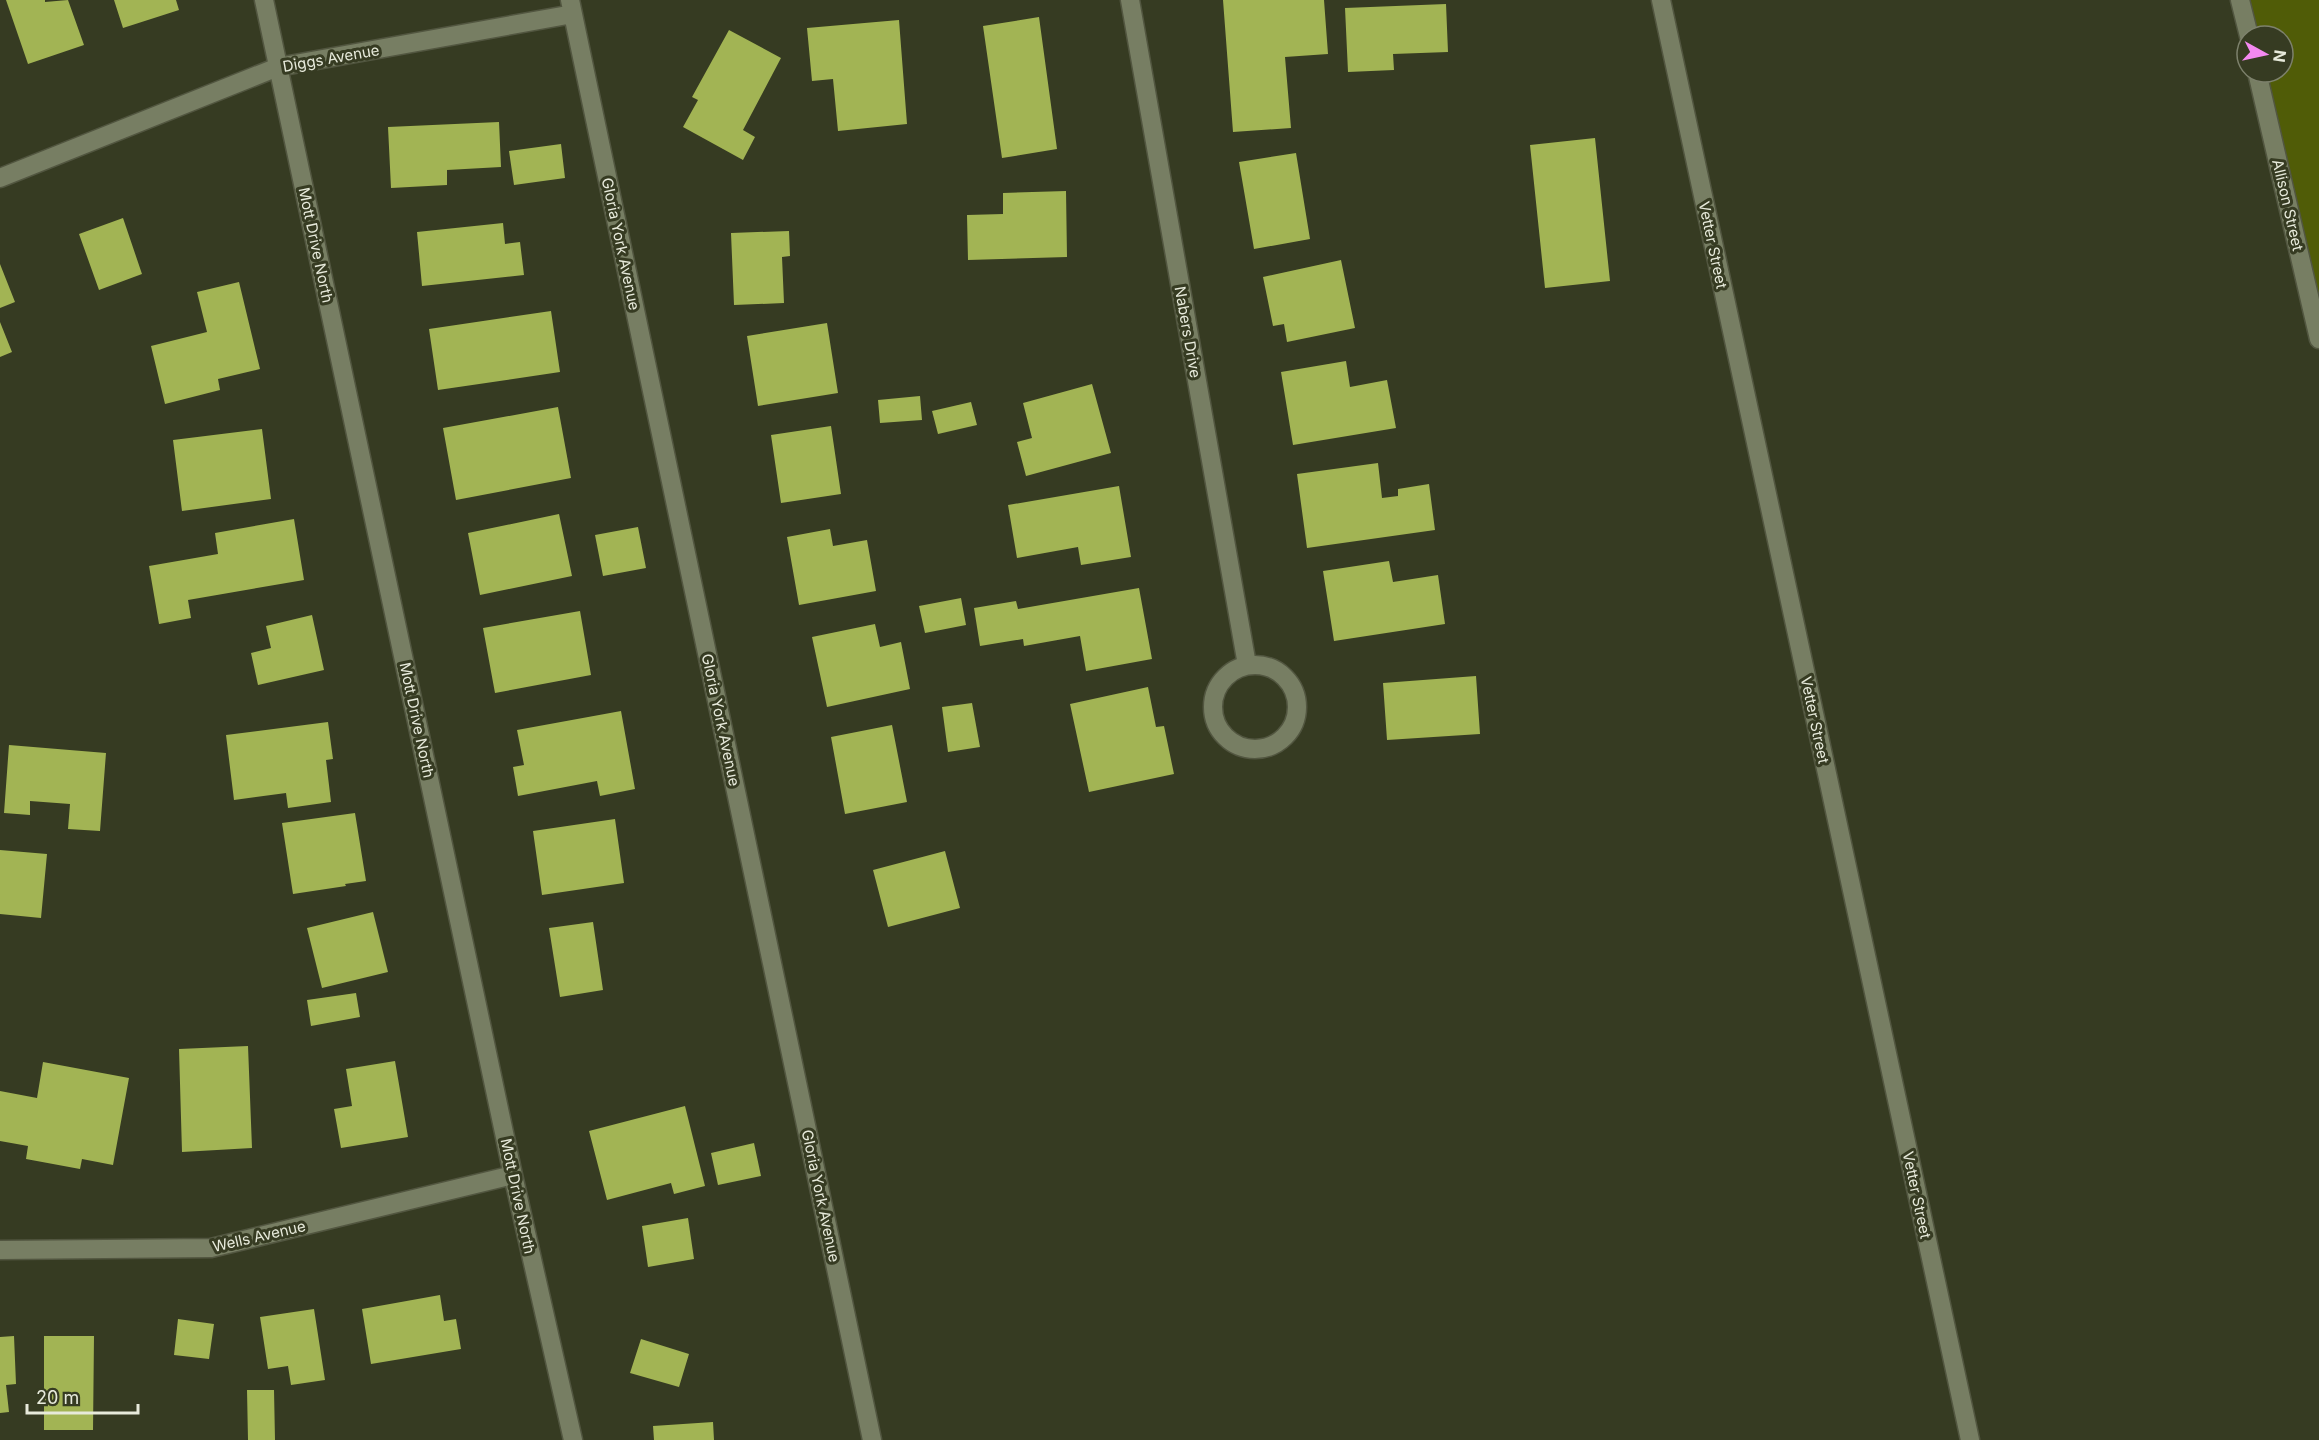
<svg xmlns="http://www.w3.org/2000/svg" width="2319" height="1440" font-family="Inter,sans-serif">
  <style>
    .green { fill: #505c07 }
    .building { fill: #a2b454 }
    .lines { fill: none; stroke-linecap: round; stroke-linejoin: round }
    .street-casing { stroke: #525640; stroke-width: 21 }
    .street { stroke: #777e63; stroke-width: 18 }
    .labels { text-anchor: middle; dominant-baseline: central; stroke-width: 6; stroke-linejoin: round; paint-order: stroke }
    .street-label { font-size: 15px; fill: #e7eadb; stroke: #363b22 }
  </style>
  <rect width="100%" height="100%" fill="#363b22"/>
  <!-- green -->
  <path class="green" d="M2248,0H2319V297L2265,72H2283V36H2257Z"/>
  <!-- building -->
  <path class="building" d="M6,0H45V2L68,0L84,45L28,64Z
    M114,0H176L179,10L123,28Z
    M1223,0H1324L1328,54L1285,57L1291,128L1233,132Z
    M1446,4L1448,52L1393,54L1394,70L1348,72L1345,8Z
    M1039,17L1057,149L1002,158L983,26Z
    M899,20L907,124L838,131L833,79L812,81L807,28Z
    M729,30L781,58L743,130L755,137L743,160L683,127L698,100L692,97Z
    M499,122L501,167L447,170V185L391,188L388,127Z
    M1595,138L1610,281L1545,288L1530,145Z
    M561,144L565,178L514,185L509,151Z
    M1296,153L1310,239L1254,249L1239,162Z
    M1066,191L1067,257L968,260L967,215L1003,214V193Z
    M123,218L142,274L99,290L79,234Z
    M503,223L505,244L520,242L524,275L422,286L417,232Z
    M789,231L790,256L782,257L784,303L734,305L731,233Z
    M1341,260L1355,328L1287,342L1284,324L1273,326L1263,277Z
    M0,264L15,302L0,308Z
    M239,282L260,369L218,379L220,390L165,404L151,346L207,332L197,292Z
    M551,311L560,372L438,390L429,329Z
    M0,322L12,352L0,357Z
    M827,323L838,393L758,406L747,336Z
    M1346,361L1350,387L1387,380L1396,428L1293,445L1281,372Z
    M1092,384L1111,453L1026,476L1017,442L1032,438L1023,403Z
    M920,396L922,420L880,423L878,400Z
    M971,402L977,425L938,434L932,411Z
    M558,407L571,478L456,500L443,428Z
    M831,426L841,494L781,503L771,435Z
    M262,429L271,499L182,511L173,440Z
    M1378,463L1382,498L1398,496V489L1429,484L1435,530L1307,548L1297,474Z
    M1119,486L1131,557L1081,565L1078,547L1017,558L1008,505Z
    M559,514L572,576L480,595L468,533Z
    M294,519L304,580L188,600L191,618L159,624L149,566L218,554L215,533Z
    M638,527L646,568L603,576L595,535Z
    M830,529L833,546L867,540L876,591L799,605L787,537Z
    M1389,561L1393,582L1438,575L1445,624L1334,641L1323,571Z
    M1139,588L1152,659L1086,671L1080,636L1024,646L1023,639L980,646L974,608L1016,601L1018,609Z
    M961,598L966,625L925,633L919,606Z
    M580,611L591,675L495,693L483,628Z
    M312,615L324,670L258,685L251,653L271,648L266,626Z
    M875,624L880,647L901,642L910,689L827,707L812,637Z
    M1476,676L1480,734L1387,740L1383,683Z
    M1148,687L1156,727L1164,726L1174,774L1089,792L1070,704Z
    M972,703L980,747L948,752L942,707Z
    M621,711L635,789L600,796L597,781L518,796L513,767L524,765L517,730Z
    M328,722L333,759L326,760L331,802L288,808L286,793L234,800L226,735Z
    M892,725L907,802L845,814L831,737Z
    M9,745L106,753L100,831L68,829L70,804L30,801V815L4,813Z
    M355,813L366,881L345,884L346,886L293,894L282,823Z
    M615,819L624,883L542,895L533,831Z
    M0,850L47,854L41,918L0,914Z
    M945,851L960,908L888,927L873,870Z
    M373,912L388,972L322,988L307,928Z
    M593,922L603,990L560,997L549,928Z
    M356,993L360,1017L311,1026L307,1000Z
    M248,1046L252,1148L182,1152L179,1049Z
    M395,1061L408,1137L341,1148L334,1109L352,1106L346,1069Z
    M43,1062L129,1078L113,1165L82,1159L80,1169L26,1159L28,1146L0,1141V1091L37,1098Z
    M685,1106L705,1186L674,1194L671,1183L607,1200L589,1131Z
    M754,1143L761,1176L718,1185L711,1153Z
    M688,1218L694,1259L648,1267L642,1226Z
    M440,1295L444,1321L456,1319L461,1349L371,1364L362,1309Z
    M314,1309L325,1380L291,1385L288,1366L268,1369L260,1317Z
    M178,1319L214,1324L209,1359L174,1355Z
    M14,1336L16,1384L6,1385L9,1412L0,1413V1337Z
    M44,1336H94L93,1430H44Z
    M641,1339L689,1354L679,1387L630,1373Z
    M247,1390H274L275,1440H248Z
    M713,1422L714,1440H654L653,1426Z"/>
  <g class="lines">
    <defs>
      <path id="street" d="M264,0L513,1175L573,1440
        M570,0L872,1440
        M1130,0L1247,665
        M1661,0L1970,1440
        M2240,0L2249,36
        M2257,72L2319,339
        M0,178L278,67L573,14
        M1213 707a42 42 0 1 1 84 0a42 42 0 1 1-84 0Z
        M0,1250L211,1248L513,1175"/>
    </defs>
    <!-- street casing -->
    <use href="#street" class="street-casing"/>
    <!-- street -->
    <use href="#street" class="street"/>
  </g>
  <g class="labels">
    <!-- street labels -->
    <g class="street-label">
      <text transform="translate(331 58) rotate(-10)">Diggs Avenue</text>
      <text transform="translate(2288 205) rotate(77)">Allison Street</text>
      <text transform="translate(621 244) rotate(78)">Gloria York Avenue</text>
      <text transform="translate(316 245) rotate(78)">Mott Drive North</text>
      <text transform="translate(1713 245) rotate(78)">Vetter Street</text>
      <text transform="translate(1188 332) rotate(80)">Nabers Drive</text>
      <text transform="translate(417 720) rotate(78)">Mott Drive North</text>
      <text transform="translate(721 720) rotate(78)">Gloria York Avenue</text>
      <text transform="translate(1815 720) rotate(78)">Vetter Street</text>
      <text transform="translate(1917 1195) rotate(78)">Vetter Street</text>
      <text transform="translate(518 1196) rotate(78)">Mott Drive North</text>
      <text transform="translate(821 1196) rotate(78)">Gloria York Avenue</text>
      <text transform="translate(259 1236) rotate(-13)">Wells Avenue</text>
    </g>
  </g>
  <!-- north arrow -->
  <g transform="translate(2265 54) rotate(98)"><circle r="28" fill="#363b22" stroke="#7d816c" stroke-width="1.5"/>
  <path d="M0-4.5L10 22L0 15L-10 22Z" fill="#f489f0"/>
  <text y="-9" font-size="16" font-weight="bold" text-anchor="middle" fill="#e7eadb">N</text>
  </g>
  <!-- scale -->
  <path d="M27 1404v9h111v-9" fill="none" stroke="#e7eadb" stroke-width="3"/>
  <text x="36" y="1404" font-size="18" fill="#e7eadb" stroke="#363b22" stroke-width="4.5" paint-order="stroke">20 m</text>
</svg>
